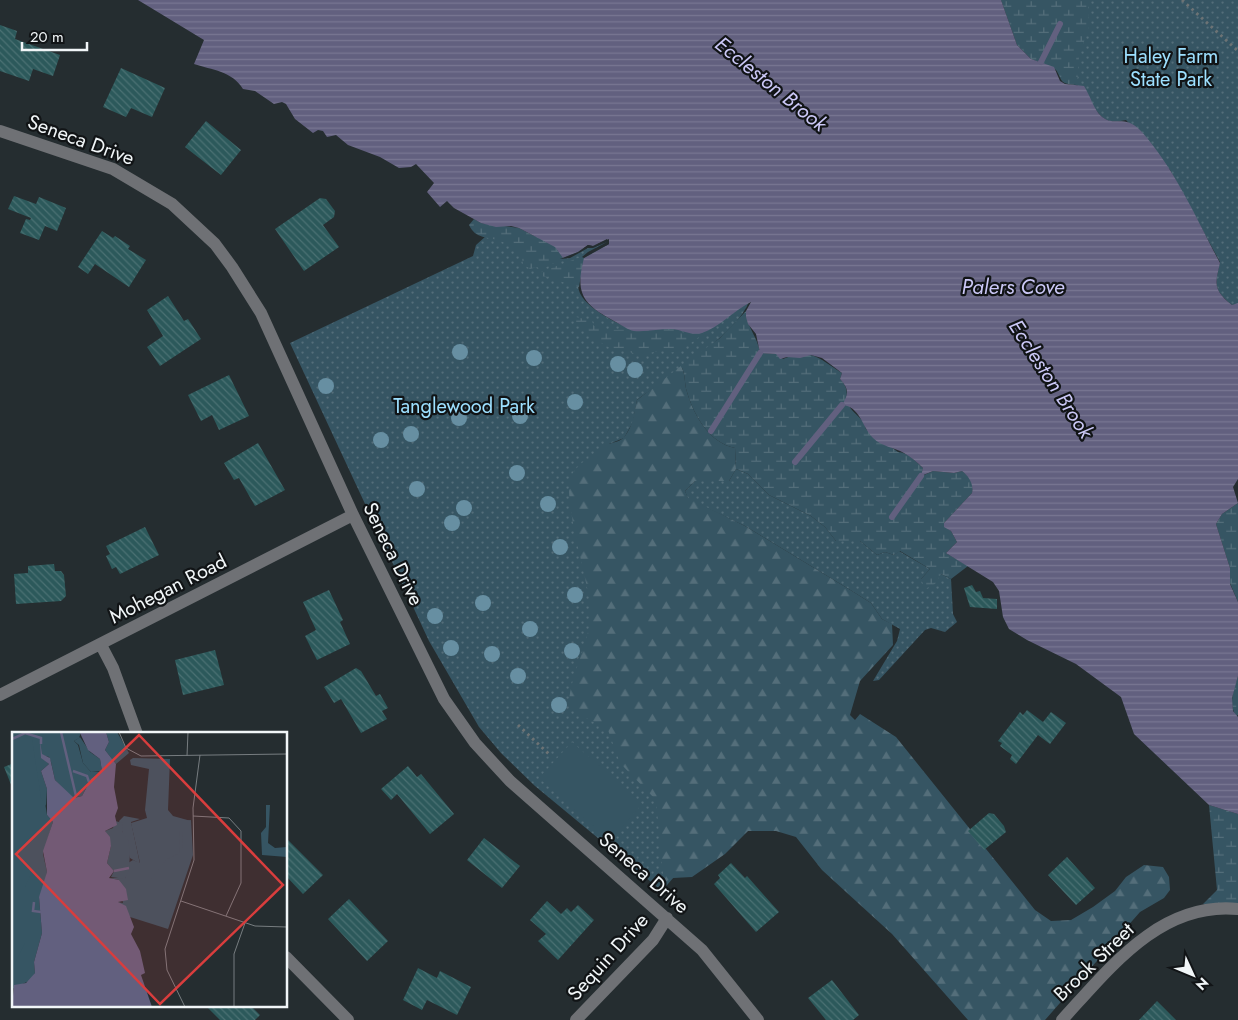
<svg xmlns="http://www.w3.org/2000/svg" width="1238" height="1020" font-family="Jost,sans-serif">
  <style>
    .grass { fill: url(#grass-dots) }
    .forest { fill: url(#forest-firs) }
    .wetland { fill: url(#wetland-marsh) }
    .pitch { fill: #365563 }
    .water { fill: url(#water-rules) }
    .pier { fill: #252d30 }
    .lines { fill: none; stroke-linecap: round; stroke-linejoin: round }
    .stream { stroke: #62607f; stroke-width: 6 }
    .building { fill: url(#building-back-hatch) }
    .path { stroke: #6c7375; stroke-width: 3; stroke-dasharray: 2.5 4; stroke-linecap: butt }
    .street { stroke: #6f7175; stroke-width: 12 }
    .tree { fill: #678fa2 }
    .labels { text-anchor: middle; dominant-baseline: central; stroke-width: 4.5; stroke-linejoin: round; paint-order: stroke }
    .park-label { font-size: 20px; fill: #9de0ff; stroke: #111416 }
    .street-label { font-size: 20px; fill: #f1f6f8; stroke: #111416 }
    .water-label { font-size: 21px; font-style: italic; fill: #cbc8f6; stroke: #111416 }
    .inset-river { fill: none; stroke: #62607f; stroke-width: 2.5 }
    .inset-road { fill: none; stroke: #777d80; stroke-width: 1 }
    .view { fill: #d93d3d; fill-opacity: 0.15; stroke: #d93d3d; stroke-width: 2.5 }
    .inset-edge { fill: none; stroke: #f1f6f8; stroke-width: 2.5 }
  </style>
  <defs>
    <pattern id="grass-dots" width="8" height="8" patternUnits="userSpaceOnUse" patternTransform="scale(1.25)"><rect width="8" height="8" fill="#365563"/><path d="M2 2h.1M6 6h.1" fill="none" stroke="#546e7a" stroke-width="1.8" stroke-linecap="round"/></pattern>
    <pattern id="forest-firs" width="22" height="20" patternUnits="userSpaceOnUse" patternTransform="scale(1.25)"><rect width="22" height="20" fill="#365563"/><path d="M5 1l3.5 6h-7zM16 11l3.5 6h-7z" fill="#546e7a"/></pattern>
    <pattern id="wetland-marsh" width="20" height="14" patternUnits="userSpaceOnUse" patternTransform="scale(1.25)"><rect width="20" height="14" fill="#365563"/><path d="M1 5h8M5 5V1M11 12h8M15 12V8" fill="none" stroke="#546e7a"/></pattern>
    <pattern id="water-rules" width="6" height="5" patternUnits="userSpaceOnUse" patternTransform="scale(1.25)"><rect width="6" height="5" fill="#62607f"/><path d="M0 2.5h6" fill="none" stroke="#797792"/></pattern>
    <pattern id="building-back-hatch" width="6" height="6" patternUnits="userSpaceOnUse" patternTransform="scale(1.25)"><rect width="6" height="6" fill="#2c595b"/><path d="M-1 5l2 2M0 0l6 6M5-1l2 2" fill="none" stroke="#4b7173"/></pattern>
  </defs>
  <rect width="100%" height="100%" fill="#252d30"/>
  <!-- grass -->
  <path class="grass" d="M1001,0H1238V304L1232,305C1213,290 1215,284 1220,262L1170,170L1126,120C1120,121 1113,123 1107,120C1098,117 1086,94 1077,85C1064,72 1048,65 1031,59Z
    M496,227L584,248L609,241C600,253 587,265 580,278C568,302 618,323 634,331L749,301C739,333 665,379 637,400L633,422L624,438L609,444L719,824L662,891L535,786L501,753L479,727L429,641L290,343L473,256L476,245Z
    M736,469L748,474L769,495L811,516L825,527L836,541H860L877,555L885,552L894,555L899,551L930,569L921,579L941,574L951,579L953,614L957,622L945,632L931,628L925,630L879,680L873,681L897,641L900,629L882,619L871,603L852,591L745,526L688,499L685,491L695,481H729Z"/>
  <!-- forest -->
  <path class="forest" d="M681,366C686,375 684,383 687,392C694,416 710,443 735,448L736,469L729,481H695L685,491L688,498L745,526L852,591L871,603L882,619L892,624L893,645L860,681L850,715L855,720L860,714L896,737L1035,910L1051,921L1071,920L1093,907L1115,891L1126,877L1144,865L1163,867L1169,877L1170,890L1164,898L1140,912L1045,1020H968L892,934L822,870L796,837L776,831H748L725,854L692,877L673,878L655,886L663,874L656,800L620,763L608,730L579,714L569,703C571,669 594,638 590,604C587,577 562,497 571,476C577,464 597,451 609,444C614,442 622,441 625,436C633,426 634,413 637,400Z"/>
  <!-- wetland -->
  <path class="wetland" d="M1001,0H1088L1089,27L1079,56L1077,85C1057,84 1064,80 1054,67L1031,59L1017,45Z
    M474,219L481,223L519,228L555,247L563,258L541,270L537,267L530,269L523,264L521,254C515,250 508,244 500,241C488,236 476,240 469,225Z
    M578,258H584L579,287L542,276L541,272Z
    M746,311C746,326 758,337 760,353L777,354L783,359C813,347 820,360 842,373L840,379C851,390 844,396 849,406C854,415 864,418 866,429L898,452C908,452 916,462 923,468L922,476L933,471L954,473L962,471C969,476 975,483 972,493L944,523V526L951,531L957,542L946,553L968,566L951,579L941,574L935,584L925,589L921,579L930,569L900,551L894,555L885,552L877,555L860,541H836L825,527L811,516L769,495L748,474L736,469L735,448C710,443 694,416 687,392C684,383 686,375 681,366L720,338Z
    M568,315L592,321L594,326H600L607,330L673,329L688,334L701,333L710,329L680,351L668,353L661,350L643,355L610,348L598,341L590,337Z
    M1238,503V602L1230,583V568L1216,524L1222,514Z
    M1238,676V715L1236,716C1228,704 1234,689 1238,676Z
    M1209,805L1238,814V907L1203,904L1217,890Z"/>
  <!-- pitch -->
  <path class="pitch" d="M572,742L642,804L610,841L539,778Z"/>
  <!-- water -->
  <path class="water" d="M138,0H1001L1017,45L1031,59L1054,67L1060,81L1065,84L1084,86C1090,95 1094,110 1101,116C1114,128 1124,113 1141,131C1175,169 1196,218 1220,263C1215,284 1213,290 1232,305L1238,303V479L1233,487L1238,503L1222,514L1216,524L1230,568V584L1238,602V676L1232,698L1233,711L1238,717V814L1209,805L1134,734L1121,697L1076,664L1027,640L1009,629L1003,617L999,591L993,582L946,553L957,542L951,531L944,527V523L972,493C974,485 969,476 962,471L954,473L933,471L921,476L923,468C917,462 911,457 904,453C894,447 882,447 873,438C862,427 860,406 842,405C849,394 849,389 840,379L842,373L822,358L811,355L800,358L787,357L780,359L776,354L760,353L756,334L748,324L746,317V311L751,302C734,310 720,327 702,333C692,336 683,330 672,329C660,329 646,332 634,331C628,330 620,324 614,321C582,304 575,293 584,258L609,244L607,239L593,246L588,245L578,252L563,258L555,247L519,228L511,226L496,227L481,223L454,208L447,201L440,207L427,192L434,183L416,164L411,167L399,168L380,157L348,145L336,135L327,137L323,131L318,130L313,133L295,119L286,104L282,102L274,104L255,91L243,89C232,71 212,70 194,64L204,40Z"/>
  <!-- pier -->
  <path class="pier" d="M609,239V244L584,258L582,257L588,252L607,242L593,248H588L570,258L560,259L578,252L588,245L593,246Z"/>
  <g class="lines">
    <!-- stream -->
    <path class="stream" d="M1041,62L1060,24
      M711,431L760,353
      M795,462L842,405
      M892,517L921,476"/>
  </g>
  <!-- building -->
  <path class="building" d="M0,25L17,31L15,39L60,55L53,76L33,69L29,81L0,71Z
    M121,68L165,88L152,117L131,108L126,117L103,107Z
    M206,121L241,150L221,175L185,147Z
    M14,196L36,204L39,197L66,208L57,231L45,226L39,240L20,233L26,219L30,220L31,218L8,209Z
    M320,198L326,199L335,211L334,217L323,225L339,247L304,271L275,229Z
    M102,231L113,238L115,236L130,246L128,249L146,260L129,287L95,264L88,274L78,267Z
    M168,296L184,321L188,319L201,339L160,366L147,347L163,336L147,310Z
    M229,375L249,416L219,430L212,415L201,421L188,395Z
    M258,443L285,490L255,506L239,478L234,480L224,463Z
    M145,527L159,555L120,574L116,567L112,569L106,556L110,554L106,546Z
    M54,564L55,571H61L64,575L66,596L61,601L16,604L14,574L28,573V566Z
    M972,585L976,592L980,591L983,598L997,599V609L970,607L964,588Z
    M329,590L343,620L340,622L350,644L317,660L305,636L316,630L303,602Z
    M215,650L224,685L183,695L175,660Z
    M356,668L361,671L376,696L380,694L388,708L382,711L387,719L361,733L341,699L334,703L324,687Z
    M1027,710L1043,722L1051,712L1066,723L1050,744L1038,735L1016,764L1010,759L1012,755L1000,746L1002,743L998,741L1020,712L1023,715Z
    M14,763V792L4,767Z
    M408,766L417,777L421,774L454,814L430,834L397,794L391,800L381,789Z
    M989,813L994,814L1004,826L1006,832L984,850L968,831Z
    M286,838L323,875L303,894L286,876Z
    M484,838L520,866L502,888L467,860Z
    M1067,857L1095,888L1076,905L1048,875Z
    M731,863L745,878L747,876L779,912L756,932L714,884L720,878L718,875Z
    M349,899L388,941L367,961L328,919Z
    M547,901L561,914L567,908L571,912L578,905L594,920L558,960L538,941L546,934L530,920Z
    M418,968L437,978L440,971L471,987L457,1015L427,1000L422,1010L403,1000Z
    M832,980L859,1015L853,1020H826L808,998Z
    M1157,1001L1176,1020H1139Z
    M206,1006H251L260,1015L255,1020H220Z"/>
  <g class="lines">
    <!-- path -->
    <path class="path" d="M1182,0L1238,51
      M518,725L551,756"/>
    <!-- street -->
    <path class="street" d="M0,131L113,169L172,204L215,244L232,267L261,313L353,515L444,699L475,743L510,781L702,950L758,1020
      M101,645L113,668L137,734
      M0,695L353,515
      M286,957L348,1020
      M576,1020L653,940L667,918
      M1062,1020C1109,969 1160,901 1238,909"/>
  </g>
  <!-- trees -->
  <g class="tree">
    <circle cx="460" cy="352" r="8"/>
    <circle cx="534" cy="358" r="8"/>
    <circle cx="618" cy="364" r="8"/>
    <circle cx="635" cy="370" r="8"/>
    <circle cx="326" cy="386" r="8"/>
    <circle cx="575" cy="402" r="8"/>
    <circle cx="520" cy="416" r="8"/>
    <circle cx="459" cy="418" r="8"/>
    <circle cx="411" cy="434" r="8"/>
    <circle cx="381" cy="440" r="8"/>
    <circle cx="517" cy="473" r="8"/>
    <circle cx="417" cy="489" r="8"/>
    <circle cx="548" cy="504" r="8"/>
    <circle cx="464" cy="508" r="8"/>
    <circle cx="452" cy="523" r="8"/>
    <circle cx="560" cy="547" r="8"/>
    <circle cx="575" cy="595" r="8"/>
    <circle cx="483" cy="603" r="8"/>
    <circle cx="435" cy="616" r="8"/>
    <circle cx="530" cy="629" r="8"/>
    <circle cx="451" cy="648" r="8"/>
    <circle cx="572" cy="651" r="8"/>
    <circle cx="492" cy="654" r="8"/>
    <circle cx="518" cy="676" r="8"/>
    <circle cx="559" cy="705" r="8"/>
  </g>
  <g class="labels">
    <!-- park labels -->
    <g class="park-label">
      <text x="1171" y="56">Haley Farm<tspan x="1171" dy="23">State Park</tspan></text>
      <text x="464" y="406">Tanglewood Park</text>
    </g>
    <!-- street labels -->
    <g class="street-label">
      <text transform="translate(81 140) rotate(20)">Seneca Drive</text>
      <text transform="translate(393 554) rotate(64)">Seneca Drive</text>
      <text transform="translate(168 589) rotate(-27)">Mohegan Road</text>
      <text transform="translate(644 873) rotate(41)">Seneca Drive</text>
      <text transform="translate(608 957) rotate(-48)">Sequin Drive</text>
      <text transform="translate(1094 962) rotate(-44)">Brook Street</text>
    </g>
    <!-- water labels -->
    <g class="water-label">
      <text transform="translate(771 84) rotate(39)">Eccleston Brook</text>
      <text x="1013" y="287">Palers Cove</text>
      <text transform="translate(1051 379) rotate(57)">Eccleston Brook</text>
    </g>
  </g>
  <!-- overview -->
  <g transform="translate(12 732)">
    <rect width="275" height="275" fill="#252d30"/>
    <path d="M0,0H22L35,83L41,90L31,122L35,140L0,257ZM254,73H258L256,111L263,116L275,115V125L250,123L249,101L254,95ZM112,84L128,87L119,90L128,132L118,126L107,89ZM179,88L181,123L156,197L118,185L106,170L111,171L107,148L97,146H131L164,89Z" fill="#365563"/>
    <path d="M68,5L78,20L88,27L90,39L79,40L71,31L67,13L62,9ZM121,26L158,27L156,78L161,84L179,89L168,99L167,121L154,128L139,147H113L116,131L121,128L128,131L119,91L135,86L133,78L137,37L119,33L118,28Z" fill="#365563"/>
    <path d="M19,0H69L67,6L62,9L66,13L71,31L79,40H90L77,50L70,64L60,66L43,48L39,30L37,25L30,23L29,15L30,26L37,32L29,39L35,57L34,74L29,66ZM94,0H105L117,21L104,32L93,18L97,10ZM103,89L111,91L110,99L116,108L118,121L117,138L113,147L99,145L102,139L95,131L99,114L93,99L101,96ZM33,132L35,144L27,165L30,201L22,230L23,241L19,248L0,257V237L13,211V155L18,144Z" fill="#365563"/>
    <path d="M170,100H179V116H171Z" fill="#365563"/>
    <path d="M94,0L97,10L93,18L104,32L102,55L106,76L103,84L105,93L93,99L98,105L99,114L95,131L102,139L97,146L107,148L114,157L116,168L106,170L114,174L122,195L119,202L128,219L133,241L129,243L140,275H0L2,253L14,251L23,241L22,230L30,201L27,165L35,140L31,119L41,90L35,83V57L29,39L37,32L29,26L28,8L30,22L38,26L43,48L62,66L70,64L79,47L90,39L88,27L76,18L68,1Z" fill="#62607f"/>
    <path class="inset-river" d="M49,0L64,64M0,7L13,1L29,6V12M61,39L75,44L77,50M102,139L117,136M22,170L21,179L29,180"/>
    <path class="inset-road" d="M107,0L114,16L129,24L275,22M175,24L176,0M181,84L217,86L229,99V151L214,184M169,169L243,194L275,195M173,275L155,238L153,217L182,128L181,76L188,23M222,275V222L233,191"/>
    <path class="view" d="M127,3L271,153L148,272L4,122Z"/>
    <rect width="275" height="275" class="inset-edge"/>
  </g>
  <!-- north arrow -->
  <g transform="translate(1193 975) rotate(134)" stroke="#111416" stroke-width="4" paint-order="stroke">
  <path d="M0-4L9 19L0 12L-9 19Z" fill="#f1f6f8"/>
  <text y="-8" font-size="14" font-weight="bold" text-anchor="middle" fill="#f1f6f8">N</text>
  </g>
  <!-- scale -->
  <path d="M22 42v8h65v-8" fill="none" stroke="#f1f6f8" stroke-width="2.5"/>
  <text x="30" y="42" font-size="15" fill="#f1f6f8" stroke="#111416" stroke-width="4" paint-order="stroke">20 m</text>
</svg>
